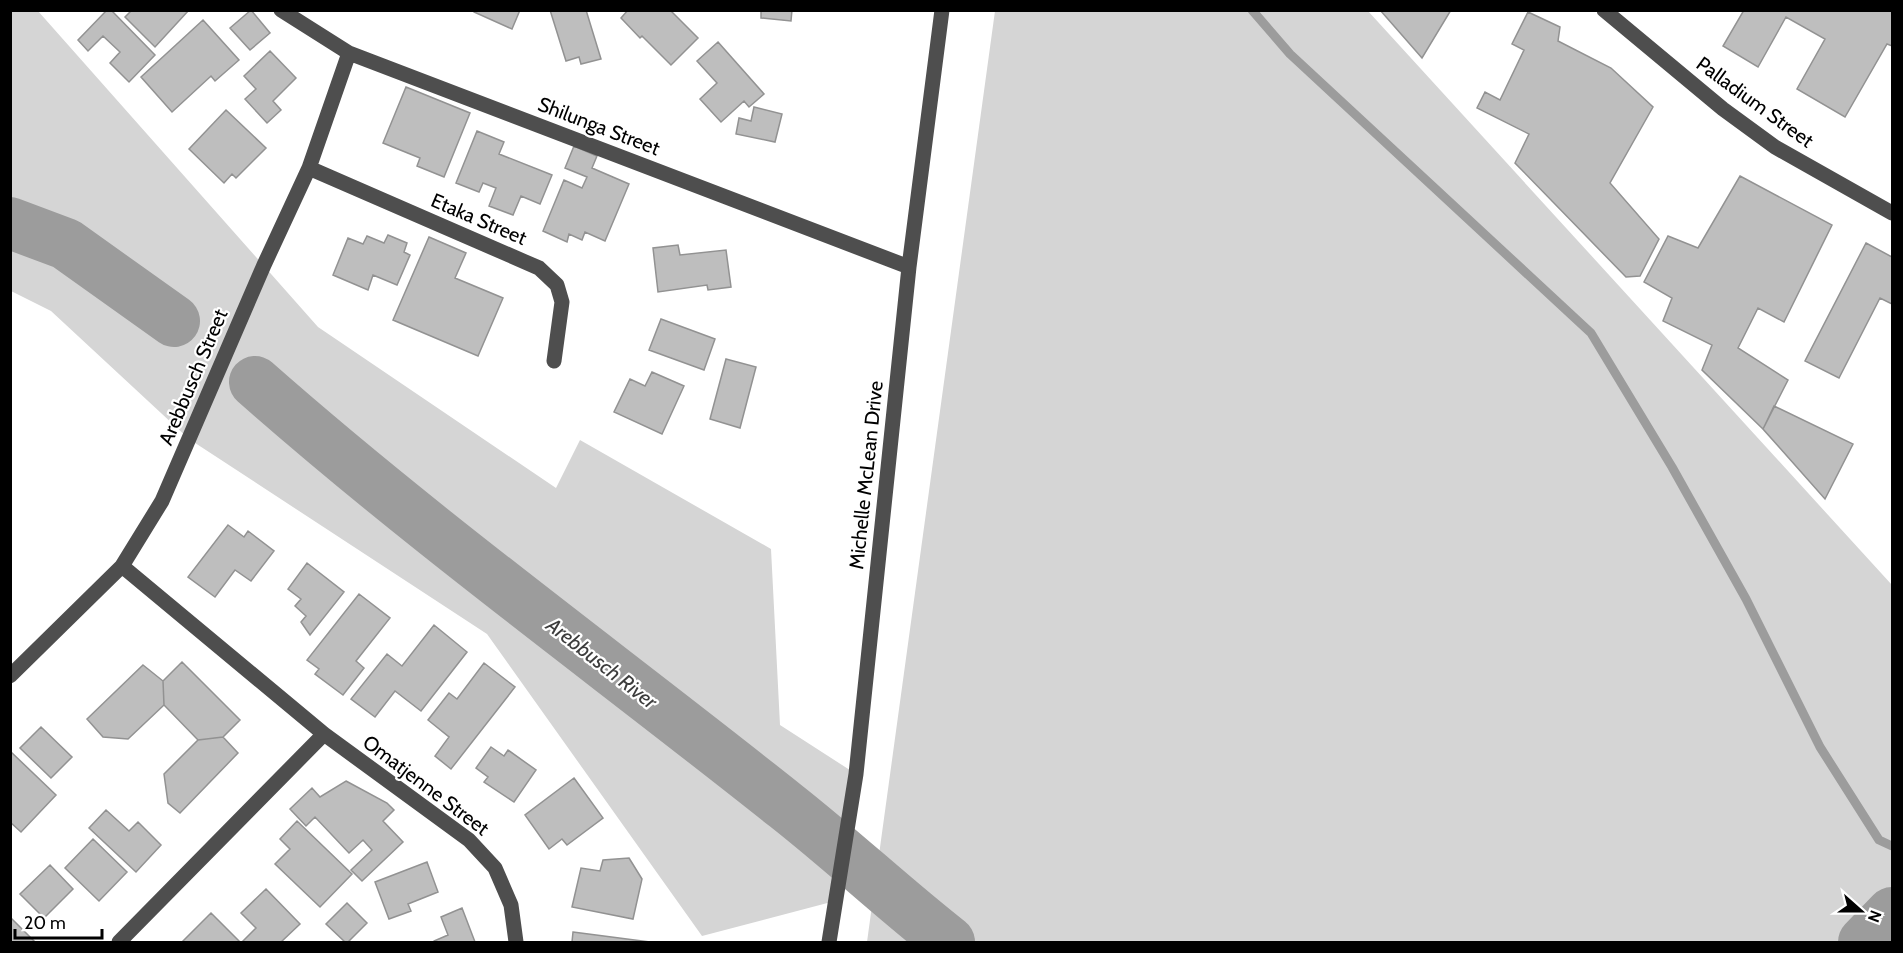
<svg xmlns="http://www.w3.org/2000/svg" width="1903" height="953" font-family="Cabin,sans-serif">
  <style>
    .green { fill: #d5d5d5 }
    .lines { fill: none; stroke-linecap: round; stroke-linejoin: round }
    .stream { stroke: #9c9c9c; stroke-width: 9 }
    .river { stroke: #9c9c9c; stroke-width: 52 }
    .building { fill: #bebebe; stroke: #929292; stroke-width: 1.5 }
    .minor { stroke: #4e4e4e; stroke-width: 15 }
    .labels { text-anchor: middle; dominant-baseline: central; stroke-width: 4.5; stroke-linejoin: round; paint-order: stroke }
    .street-label { font-size: 20px; fill: #000; stroke: #fff }
    .water-label { font-size: 21px; font-style: italic; fill: #3d3d3d; stroke: #fff }
  </style>
  <rect width="100%" height="100%" fill="#fff"/>
  <!-- green -->
  <path class="green" d="M10,11H38L318,327L556,488L580,440L771,549L780,725L856,774L835,901L702,936L487,634L189,439L51,311L11,291Z
    M995,11H1368L1892,585V942H867Z"/>
  <g class="lines">
    <!-- stream -->
    <path class="stream" d="M1252,10L1290,54L1591,333L1672,467L1746,599L1820,747L1879,840L1892,846"/>
    <!-- river -->
    <path class="river" d="M10,223L66,244L174,321
      M255,382C425,532 609,665 786,806C842,850 894,899 949,942
      M1864,942L1892,913"/>
  </g>
  <!-- building -->
  <path class="building" d="M107,10H111L155,55L129,82L110,63L120,52L103,36L88,51L78,40Z
    M132,10H189L155,47L125,17Z
    M251,10L270,33L250,50L230,28Z
    M474,10H520L512,29L474,12Z
    M550,10H586L601,59L581,64L579,57L566,61Z
    M628,10H670L698,38L671,65L642,36L640,38L621,18Z
    M761,10H792L791,21L761,18Z
    M1380,10H1451L1422,58Z
    M1744,10H1892V46L1887,44L1845,117L1797,89L1825,39L1786,17L1758,67L1723,46Z
    M1528,12L1560,27L1558,41L1611,68L1653,107L1610,183L1659,239L1640,276L1626,277L1515,163L1529,134L1477,108L1485,92L1500,100L1524,50L1512,44Z
    M203,20L239,60L215,81L211,76L172,112L141,77Z
    M718,42L764,94L749,107L744,101L721,122L700,99L717,83L697,61Z
    M270,51L296,78L273,101L281,110L267,123L245,99L256,89L244,76Z
    M406,87L470,113L444,177L417,166L420,158L383,143Z
    M754,107L782,114L775,142L736,134L739,118L751,121Z
    M226,110L266,148L236,178L232,174L224,183L189,149Z
    M477,131L504,142L499,154L552,175L540,204L521,196L513,215L489,206L496,188L483,183L479,192L456,183Z
    M574,146L597,156L592,168L629,184L605,241L585,232L582,240L569,234L567,242L543,231L564,180L582,188L587,177L565,168Z
    M1740,176L1832,225L1784,322L1758,308L1738,348L1788,380L1763,429L1702,370L1712,345L1663,321L1672,298L1644,282L1668,236L1698,248Z
    M388,235L407,243L404,252L410,255L397,285L373,275L368,290L333,275L348,238L363,244L367,236L384,243Z
    M429,237L466,253L455,278L503,298L478,356L393,320Z
    M1866,243L1892,257V304L1880,298L1839,378L1805,361Z
    M678,245L680,255L726,250L731,287L708,290L707,285L658,292L653,248Z
    M661,319L715,339L704,370L649,350Z
    M726,359L756,367L740,428L710,419Z
    M652,372L684,386L662,434L614,412L630,379L645,386Z
    M1774,406L1853,444L1825,499L1763,429Z
    M228,525L244,537L248,531L274,551L251,581L235,570L215,597L188,577Z
    M307,563L344,592L310,635L301,622L306,616L295,606L301,599L288,589Z
    M359,594L390,618L356,661L364,668L343,695L315,674L319,669L307,660Z
    M434,625L467,652L421,711L395,691L375,717L351,699L387,654L402,666Z
    M182,662L240,720L223,737L198,740L164,705L163,681Z
    M484,663L515,687L451,769L435,756L449,737L428,720L449,693L457,699Z
    M143,665L163,681L164,705L128,739L103,737L87,719Z
    M41,727L72,757L51,778L20,748Z
    M223,737L238,753L180,813L168,803L164,774L198,740Z
    M491,747L504,756L508,750L536,770L514,802L484,782L488,777L476,768Z
    M10,751L56,795L21,832L10,822Z
    M574,778L603,818L567,845L562,839L549,849L525,815Z
    M346,781L387,803L394,810L383,821L403,842L362,881L351,870L372,850L363,840L349,853L315,817L306,826L290,809L312,788L320,797Z
    M106,810L129,831L138,822L161,845L136,872L89,828Z
    M297,821L352,874L320,907L275,864L290,849L280,839Z
    M93,839L127,872L99,901L65,868Z
    M629,858L642,879L633,919L572,907L581,868L600,871L603,860Z
    M427,862L438,892L408,904L411,911L389,919L375,882Z
    M50,865L73,889L44,918L20,894Z
    M266,889L300,924L281,942H242L256,928L241,913Z
    M347,903L367,923L348,942H345L326,924Z
    M462,908L475,942H434V941L448,935L441,917Z
    M211,913L240,942H182Z
    M11,918L35,942H10Z
    M573,932L650,942H572Z"/>
  <g class="lines">
    <!-- minor -->
    <path class="minor" d="M281,10L349,53L909,267
      M1604,10L1723,109L1775,147L1892,213
      M309,168L539,268L557,285L562,302L554,361
      M122,566L324,734
      M10,676L122,566L162,501L264,265L309,168L349,53
      M119,942L324,734L469,840L495,868L511,905L516,942
      M829,942L856,774L909,267L942,10"/>
  </g>
  <g class="labels">
    <!-- street labels -->
    <g class="street-label">
      <text transform="translate(1755 102) rotate(36)">Palladium Street</text>
      <text transform="translate(599 126) rotate(21)">Shilunga Street</text>
      <text transform="translate(479 219) rotate(23)">Etaka Street</text>
      <text transform="translate(193 377) rotate(-67)">Arebbusch Street</text>
      <text transform="translate(866 475) rotate(-84)">Michelle McLean Drive</text>
      <text transform="translate(426 785) rotate(37)">Omatjenne Street</text>
    </g>
    <!-- water labels -->
    <g class="water-label">
      <text transform="translate(602 663) rotate(38)">Arebbusch River</text>
    </g>
  </g>
  <!-- border -->
  <rect width="1903" height="953" fill="none" stroke="#000000" stroke-width="24"/>
  <!-- north arrow -->
  <g transform="translate(1861 911) rotate(111)" stroke="#ffffff" stroke-width="4.5" paint-order="stroke">
  <path d="M0-4.5L10 22L0 15L-10 22Z" fill="#000000"/>
  <text y="-9" font-size="16" font-weight="bold" text-anchor="middle" fill="#000000">N</text>
  </g>
  <!-- scale -->
  <path d="M15 929v9h87v-9" fill="none" stroke="#000000" stroke-width="3"/>
  <text x="24" y="929" font-size="18" fill="#000000" stroke="#ffffff" stroke-width="4.5" paint-order="stroke">20 m</text>
</svg>
